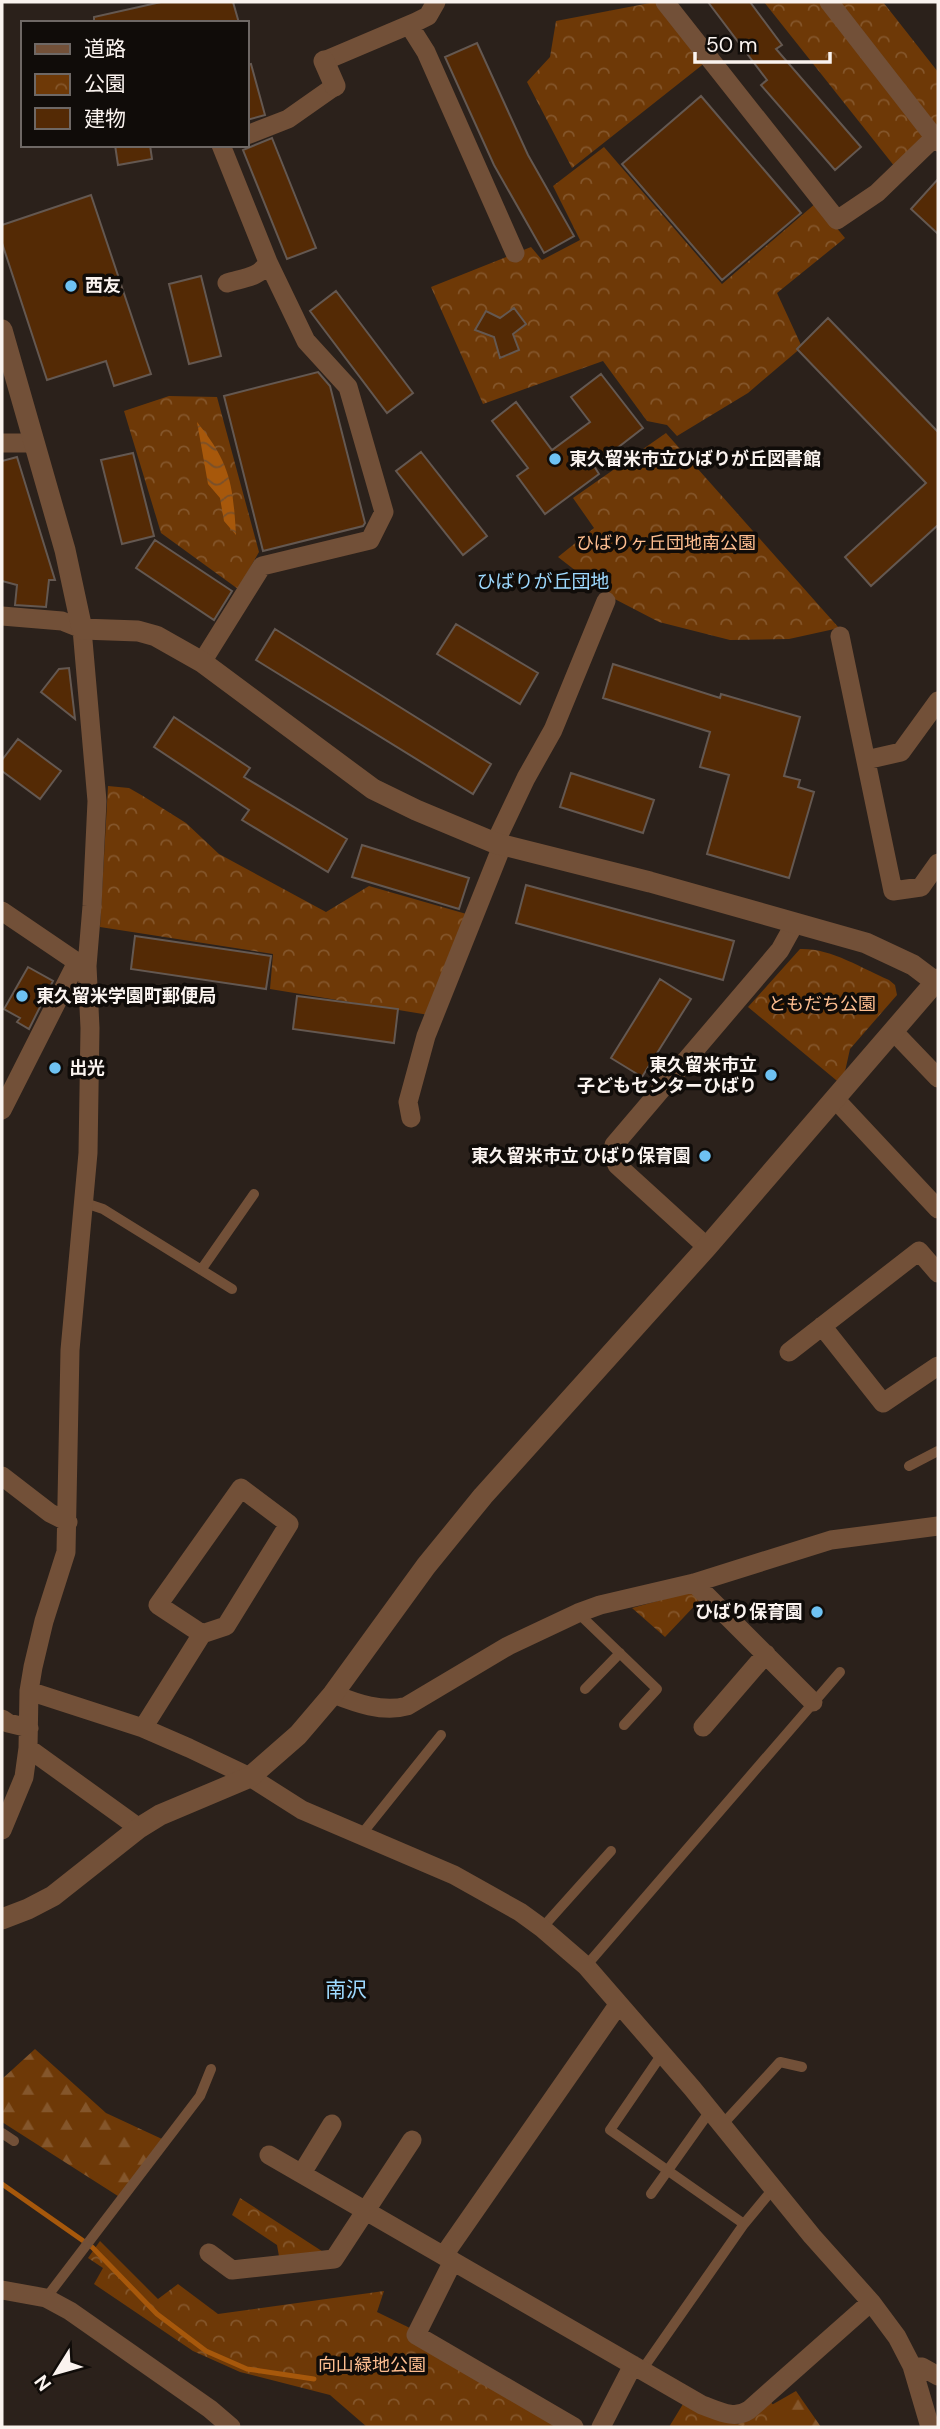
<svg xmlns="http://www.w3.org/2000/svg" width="940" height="2429" font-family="'DM Sans','Noto Sans JP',sans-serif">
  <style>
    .forest { fill: url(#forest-firs) }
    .park { fill: url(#park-crowns) }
    .water { fill: url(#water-waves) }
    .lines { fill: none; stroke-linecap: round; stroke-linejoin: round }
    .stream { stroke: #a7580b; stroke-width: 5 }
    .building { fill: #542a05; stroke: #645851; stroke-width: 2 }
    .service { stroke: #725038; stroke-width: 10 }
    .minor { stroke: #725038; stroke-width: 19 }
    .tertiary { stroke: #725038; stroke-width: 21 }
    .poi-dot { fill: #6ec2f3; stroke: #100c09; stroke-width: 2.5 }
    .labels { text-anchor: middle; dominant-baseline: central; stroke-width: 7; stroke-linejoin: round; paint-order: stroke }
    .poi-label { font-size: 18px; font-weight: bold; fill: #faf3ef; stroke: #100c09; text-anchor: start }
    .park-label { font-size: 18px; fill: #febe90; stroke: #100c09 }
    .neighbourhood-label { font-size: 19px; fill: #9dd9fe; stroke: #100c09 }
    .quarter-label { font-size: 21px; fill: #9dd9fe; stroke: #100c09 }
  </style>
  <defs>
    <pattern id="forest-firs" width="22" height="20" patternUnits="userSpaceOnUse" patternTransform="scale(1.75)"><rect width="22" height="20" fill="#6e3907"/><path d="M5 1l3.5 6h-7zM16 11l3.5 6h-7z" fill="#84562b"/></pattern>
    <pattern id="park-crowns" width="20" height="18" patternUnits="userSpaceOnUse" patternTransform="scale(1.75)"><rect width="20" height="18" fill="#6e3907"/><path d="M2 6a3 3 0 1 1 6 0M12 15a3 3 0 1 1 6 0" fill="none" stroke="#84562b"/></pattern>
    <pattern id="water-waves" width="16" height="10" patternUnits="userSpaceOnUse" patternTransform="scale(1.75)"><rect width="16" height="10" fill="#a7580b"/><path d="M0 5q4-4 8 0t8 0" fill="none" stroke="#79502a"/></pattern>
  </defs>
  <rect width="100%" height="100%" fill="#2b211b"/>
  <!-- forest -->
  <path class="forest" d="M35,2049L106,2113L162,2139L121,2198L2,2122V2079Z
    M796,2391L821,2427H733Z"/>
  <!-- park -->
  <path class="park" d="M655,2H659L706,62L572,168L527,82L550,57L556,21Z
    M764,2H883L938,72V124L895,167Z
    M604,147L722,284L816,203L845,238L777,293L802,347L748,393L677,436L667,425L647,421L603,361L483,404L431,287L531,247L542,260L580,240L553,186Z
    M169,396L217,397L259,552L238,589L161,533L124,411Z
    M666,433L839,628L789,639L730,640L659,622L607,595L558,557L594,528L573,498Z
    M108,786L129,788L143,796L186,823L219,854L326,912L369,886L470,915L429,1015L270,989L273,954L100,927Z
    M800,949C831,948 861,968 889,980L895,985L897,995L850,1049L842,1085L748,1007Z
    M694,1591L702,1598L665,1637L632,1608Z
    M240,2198L331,2257L280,2262L277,2245L232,2215Z
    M100,2241L158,2299L178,2284L218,2314L384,2291L377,2312L414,2330L565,2427H367L330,2395L240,2372L193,2351L94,2284L103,2268L88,2258Z
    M771,2402L787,2427H669L683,2404L743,2426Z"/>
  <!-- water -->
  <path class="water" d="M197,422C230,463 233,483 236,535L224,521L220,498L208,484Z"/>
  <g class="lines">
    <!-- stream -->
    <path class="stream" d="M2,2184L92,2247L157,2314L206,2351L247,2369L314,2379"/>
  </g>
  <!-- building -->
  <path class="building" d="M161,2H233L239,23H94V17Z
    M708,2H750L782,45L776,49L861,147L835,170L761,85L767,80Z
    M477,43L528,155L574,236L544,253L494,165L445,57Z
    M251,64L265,115L247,120V65Z
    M701,96L801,213L722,280L622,164Z
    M272,138L316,248L287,259L243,150Z
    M115,145H150L152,159L118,165Z
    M938,179V234L911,209Z
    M91,195L151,374L114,386L106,361L47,380L2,243V225Z
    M201,276L221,356L189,364L169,284Z
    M336,291L413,393L387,413L310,311Z
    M514,308L526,324L513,334L519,350L500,358L494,337L475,330L486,311L500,318Z
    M828,318L938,432V525L871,586L845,557L926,483L797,349Z
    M318,372L330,386L365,523L363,526L263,551L224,396Z
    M601,374L643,428L594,466L599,474L545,514L517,476L528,468L492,421L516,402L552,450L590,422L571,397Z
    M421,452L487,536L463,555L396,471Z
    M133,453L154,536L122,544L101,460Z
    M17,457L55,580H49L46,607L15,605L17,585L2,581V461Z
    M155,540L232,591L214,620L136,568Z
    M456,624L538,673L520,704L437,654Z
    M275,629L491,764L473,794L256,660Z
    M613,664L720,698L721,694L800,717L784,776L800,780L798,787L814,792L789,878L707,854L729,775L700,767L710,732L603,698Z
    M69,668L75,719L41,692L59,669Z
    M174,717L250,768L244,777L347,839L328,872L242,820L249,810L154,747Z
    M18,739L61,771L40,799L2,771V760Z
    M571,773L654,800L643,833L560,807Z
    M362,845L469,878L459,909L352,877Z
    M526,885L734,941L723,980L516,923Z
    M135,936L271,956L266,989L131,969Z
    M28,967L53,981L29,1029L17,1022L20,1018L4,1009Z
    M660,979L691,999L642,1077L611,1058Z
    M297,996L398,1009L394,1043L293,1029Z"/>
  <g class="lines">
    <!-- service -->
    <path class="service" d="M85,1203L103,1209L232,1289
      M201,1270L254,1194
      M909,1466L938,1451
      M578,1613L657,1689L624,1725
      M585,1689L620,1653
      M361,1835L441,1735
      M542,1928L611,1851
      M586,1966L840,1672
      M662,2054L610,2130L744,2224
      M722,2125L780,2062L802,2067
      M2,2133L14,2141
      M651,2194L710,2111
      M46,2298L200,2096L211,2069
      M642,2370L744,2224L773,2189"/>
    <!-- minor -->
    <path class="minor" d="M665,2L837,220L877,193L938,134
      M829,2L938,142
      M409,25L426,52L515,253
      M324,61L416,22L428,16L436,2
      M247,135L288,119L335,86
      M221,145L268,262C260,278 242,278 227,283
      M2,443H35
      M2,616L62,621L82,629L97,801L92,906L87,966L90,1028L88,1153L70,1350L66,1552L44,1621L33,1667L29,1691L28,1748L24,1777L2,1830
      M840,636L893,891L921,887L938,863
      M202,662L262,566L370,540L384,512L348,387L306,341L268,262
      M866,760L901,752L938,701
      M495,843L526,778L553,730L606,601
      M2,911L77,962L87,966
      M894,1032L938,1078
      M836,1100L938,1209
      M2,1110L77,962
      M411,1118L408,1102L426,1036L502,846
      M707,1247L617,1165L613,1152L614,1145L780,950L795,923
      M822,1326L883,1403L938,1366
      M789,1352L919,1251L938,1273
      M2,1476L50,1513L68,1522
      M694,1583L813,1702
      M29,1691L143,1728L189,1748L250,1777L302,1810L454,1875L520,1912L542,1928L586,1966L692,2088L812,2236L871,2302L897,2337L912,2366L930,2427
      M333,1694C356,1703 383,1713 407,1706L508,1646L578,1613L600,1605L694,1583L831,1540L938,1526
      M2,1719L8,1723L29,1728
      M703,1727L766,1654
      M143,1728L202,1634L158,1605L241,1488L289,1524L226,1626L202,1634
      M28,1748L139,1828
      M269,2155L702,2405C719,2411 734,2420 749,2410L871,2302
      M302,2173L332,2124
      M209,2253L232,2270L334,2259L412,2140
      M444,2255L618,2005
      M453,2261L416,2335L574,2427
      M2,2290L46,2298L70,2311L210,2409L231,2427
      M912,2366L922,2367L938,2376
      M601,2427L633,2365"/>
    <!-- tertiary -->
    <path class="tertiary" d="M324,61L335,86
      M2,330L65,550L82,629L138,631L156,636L202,662L373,789L416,810L495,843L650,882L866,943L913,965L938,984
      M2,1919L28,1909L53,1896L139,1828L160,1815L250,1777L298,1735L333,1694L426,1566L483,1496L707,1247L938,979"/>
  </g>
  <!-- markers -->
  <g class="poi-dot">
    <circle cx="71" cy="286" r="7"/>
    <circle cx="555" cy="459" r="7"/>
    <circle cx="22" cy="996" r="7"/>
    <circle cx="55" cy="1068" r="7"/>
    <circle cx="771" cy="1075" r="7"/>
    <circle cx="705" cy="1156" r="7"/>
    <circle cx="817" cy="1612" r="7"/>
  </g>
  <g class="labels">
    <!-- poi labels -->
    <g class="poi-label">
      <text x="85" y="286">西友</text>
      <text x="569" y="459">東久留米市立ひばりが丘図書館</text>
      <text x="36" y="996">東久留米学園町郵便局</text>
      <text x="757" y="1065" text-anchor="end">東久留米市立<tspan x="757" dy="21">子どもセンターひばり</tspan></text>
      <text x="69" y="1068">出光</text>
      <text x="691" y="1156" text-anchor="end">東久留米市立 ひばり保育園</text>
      <text x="803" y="1612" text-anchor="end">ひばり保育園</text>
    </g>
    <!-- park labels -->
    <g class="park-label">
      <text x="666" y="543">ひばりヶ丘団地南公園</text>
      <text x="822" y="1004">ともだち公園</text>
      <text x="372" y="2365">向山緑地公園</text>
    </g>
    <!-- neighbourhood labels -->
    <g class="neighbourhood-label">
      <text x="543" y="581">ひばりが丘団地</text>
    </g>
    <!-- quarter labels -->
    <g class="quarter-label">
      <text x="346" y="1990">南沢</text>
    </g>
  </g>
  <!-- border -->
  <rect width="940" height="2429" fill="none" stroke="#faf3ef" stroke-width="7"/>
  <!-- legend -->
  <rect x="21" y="21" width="228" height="126" fill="#100c09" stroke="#6e6865" stroke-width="2"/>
  <rect x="35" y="44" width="35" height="10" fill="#725038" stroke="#6e6865" stroke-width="2"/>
  <text x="84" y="56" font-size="21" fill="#faf3ef">道路</text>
  <rect x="35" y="74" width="35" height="21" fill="url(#park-crowns)" stroke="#6e6865" stroke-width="2"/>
  <text x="84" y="91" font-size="21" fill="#faf3ef">公園</text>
  <rect x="35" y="108" width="35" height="21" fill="#542a05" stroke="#6e6865" stroke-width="2"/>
  <text x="84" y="126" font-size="21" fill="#faf3ef">建物</text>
  <!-- north arrow -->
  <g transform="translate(56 2373) rotate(233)" stroke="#100c09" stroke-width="5" paint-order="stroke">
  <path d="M0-5L12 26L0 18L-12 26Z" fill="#faf3ef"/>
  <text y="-10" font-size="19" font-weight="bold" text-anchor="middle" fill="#faf3ef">N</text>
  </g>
  <!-- scale -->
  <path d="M695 52v10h135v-10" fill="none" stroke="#faf3ef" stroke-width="3.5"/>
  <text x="706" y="52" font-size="21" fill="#faf3ef" stroke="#100c09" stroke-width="5" paint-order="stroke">50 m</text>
</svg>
